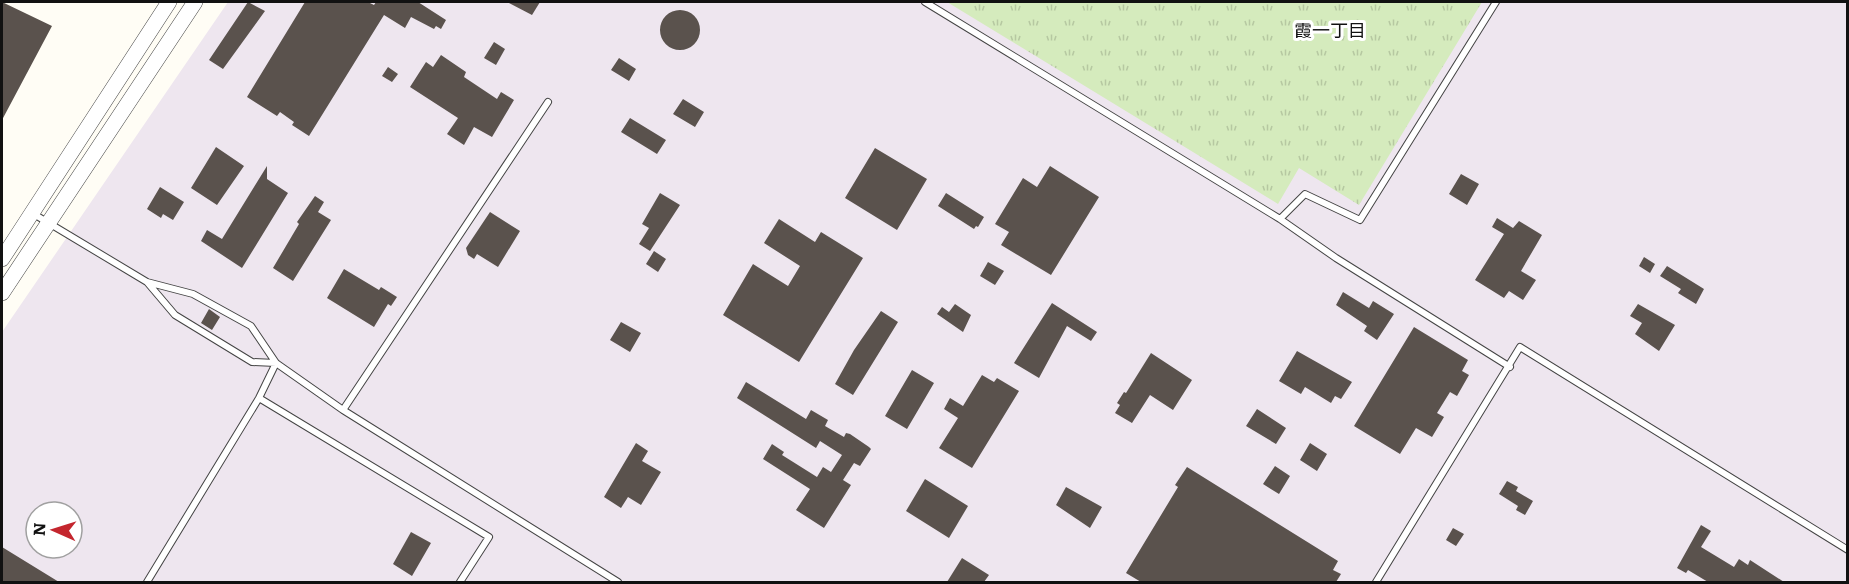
<svg xmlns="http://www.w3.org/2000/svg" width="1849" height="584" font-family="Literata,'Noto Sans JP',serif">
  <style>
    .industrial { fill: #eee6ef; fill-rule: evenodd }
    .grass { fill: url(#grass-tufts) }
    .building { fill: #5a524d }
    .lines { fill: none; stroke-linecap: round; stroke-linejoin: round }
    .service-casing { stroke: #444; stroke-width: 8 }
    .tertiary-casing { stroke: #444; stroke-width: 16 }
    .service { stroke: #fff; stroke-width: 6 }
    .tertiary { stroke: #fff; stroke-width: 15 }
    .labels { text-anchor: middle; dominant-baseline: central; stroke-width: 6; stroke-linejoin: round; paint-order: stroke }
    .neighbourhood-label { font-size: 18px; fill: #111; stroke: #fff }
  </style>
  <defs>
    <pattern id="grass-tufts" width="24" height="20" patternUnits="userSpaceOnUse" patternTransform="scale(1.5)"><rect width="24" height="20" fill="#d5ebbd"/><path d="M3 7l-1-3M5 7V3M7 7l1-3M15 17l-1-3M17 17v-4M19 17l1-3" fill="none" stroke="#b6c8a1"/></pattern>
  </defs>
  <rect width="100%" height="100%" fill="#fffdf5"/>
  <!-- industrial -->
  <path class="industrial" d="M228,2H1847V582H2V332ZM36,512H72V548H36Z"/>
  <!-- grass -->
  <path class="grass" d="M947,2H1482L1359,205L1299,168L1278,204Z"/>
  <!-- building -->
  <path class="building" d="M2,2L52,26L2,120Z
    M248,2L265,11L223,69L209,60Z
    M305,2H368L374,5L376,2H418L446,20L441,29L436,26L434,29L411,17L405,28L384,15L309,136L292,125L294,122L280,112L277,116L247,97Z
    M507,2H540L532,15Z
    M660 30a20 20 0 1 1 40 0a20 20 0 1 1-40 0Z
    M494,42L505,49L496,65L484,58Z
    M441,55L466,72L464,77L497,99L501,92L514,100L492,137L474,127L464,145L447,134L458,118L410,87L426,62L433,67Z
    M619,58L636,69L629,81L611,70Z
    M388,67L398,74L392,82L382,76Z
    M683,99L704,112L695,127L673,114Z
    M630,118L666,140L657,154L621,132Z
    M216,147L244,166L217,205L191,188Z
    M875,148L927,179L897,230L845,198Z
    M267,166V179L288,193L242,268L201,241L207,230L222,239Z
    M1050,166L1099,197L1051,275L1001,245L1009,232L995,224L1023,178L1037,187Z
    M1461,174L1479,184L1467,205L1449,194Z
    M160,187L184,202L173,220L163,214L161,218L147,209Z
    M660,193L680,205L650,251L639,244L649,228L642,224Z
    M946,193L984,217L978,227L976,226L974,229L938,206Z
    M315,196L324,202L318,212L331,220L293,281L273,268L299,224L297,222Z
    M490,212L520,231L498,267L477,254L474,259L468,255L466,248Z
    M1497,218L1513,228L1519,221L1542,235L1521,271L1536,280L1523,300L1509,291L1504,298L1475,280L1504,234L1492,227Z
    M779,219L815,242L821,232L863,258L799,362L723,315L753,264L788,286L800,266L764,243Z
    M654,251L666,259L658,272L646,264Z
    M1644,257L1655,264L1650,273L1639,266Z
    M988,262L1004,271L995,285L980,276Z
    M1667,266L1704,289L1696,304L1678,293L1681,289L1660,276Z
    M344,269L379,290L381,287L397,297L391,306L388,304L374,327L327,298Z
    M1343,292L1369,308L1373,301L1394,314L1377,340L1364,331L1367,326L1336,305Z
    M1052,303L1097,332L1091,341L1067,326L1039,378L1014,363Z
    M955,304L971,315L963,332L937,314L942,307L949,312Z
    M1638,304L1675,325L1659,351L1635,334L1642,323L1630,316Z
    M209,309L220,317L212,330L201,323Z
    M881,311L898,322L853,395L835,384L854,350Z
    M621,322L641,333L630,352L610,340Z
    M1414,327L1468,360L1462,371L1469,375L1457,396L1450,392L1437,413L1444,417L1432,437L1416,428L1400,454L1354,426Z
    M1297,351L1352,382L1341,399L1335,396L1331,403L1305,387L1301,394L1279,381Z
    M1151,353L1192,380L1173,410L1150,395L1132,423L1115,413L1120,405L1117,403L1124,392L1126,393Z
    M912,370L934,383L907,429L885,416Z
    M982,375L994,382L997,378L1019,391L972,468L939,448L958,418L944,409L950,398L963,406Z
    M746,382L806,419L811,410L828,420L825,426L844,437L846,433L850,434L869,447L871,449L860,466L854,463L843,480L851,485L824,528L796,510L810,489L763,459L772,444L784,452L782,455L817,477L823,467L831,472L842,455L820,441L816,448L737,398Z
    M1257,409L1286,428L1276,444L1246,426Z
    M636,443L648,451L642,461L661,472L641,505L628,497L621,508L604,497Z
    M1310,443L1327,454L1317,471L1300,460Z
    M1275,466L1290,476L1279,494L1263,484Z
    M1187,467L1338,561L1333,570L1341,574L1336,582H1141L1126,573L1178,487L1175,485Z
    M925,479L968,506L949,538L906,511Z
    M1507,481L1518,487L1516,491L1533,501L1525,515L1516,510L1518,506L1499,494Z
    M1066,487L1102,507L1090,528L1056,505Z
    M1701,525L1711,531L1701,547L1734,567L1739,559L1748,565L1750,560L1784,582H1708L1688,570L1686,573L1677,568Z
    M1453,528L1464,534L1456,546L1446,540Z
    M411,532L431,543L412,576L393,564Z
    M2,547L59,582H2Z
    M962,558L989,575L984,582H947Z"/>
  <g class="lines">
    <defs>
      <path id="service" d="M925,2L1280,219L1336,258L1510,367
        M32,213L147,282L193,294L251,326L276,363L343,410L618,582
        M1280,219L1305,194L1360,220L1496,2
        M147,282L175,315L252,362L276,363
        M259,398L489,537L460,582
        M343,410L548,102
        M147,582L259,398L276,363
        M1376,582L1520,347L1848,550"/>
      <path id="tertiary" d="M2,259L169,2
        M2,293L195,2"/>
    </defs>
    <!-- service casing -->
    <use href="#service" class="service-casing"/>
    <!-- tertiary casing -->
    <use href="#tertiary" class="tertiary-casing"/>
    <!-- service -->
    <use href="#service" class="service"/>
    <!-- tertiary -->
    <use href="#tertiary" class="tertiary"/>
  </g>
  <g class="labels">
    <!-- neighbourhood labels -->
    <g class="neighbourhood-label">
      <text x="1330" y="29">霞一丁目</text>
    </g>
  </g>
  <!-- border -->
  <rect width="1849" height="584" fill="none" stroke="#111111" stroke-width="6"/>
  <!-- north arrow -->
  <g transform="translate(54 530) rotate(273)"><circle r="28" fill="#ffffff" stroke="#a0a0a0" stroke-width="1.5"/>
  <path d="M0-4.5L10 22L0 15L-10 22Z" fill="#c4262e"/>
  <text y="-9" font-size="16" font-weight="bold" text-anchor="middle" fill="#111111">N</text>
  </g>
</svg>
